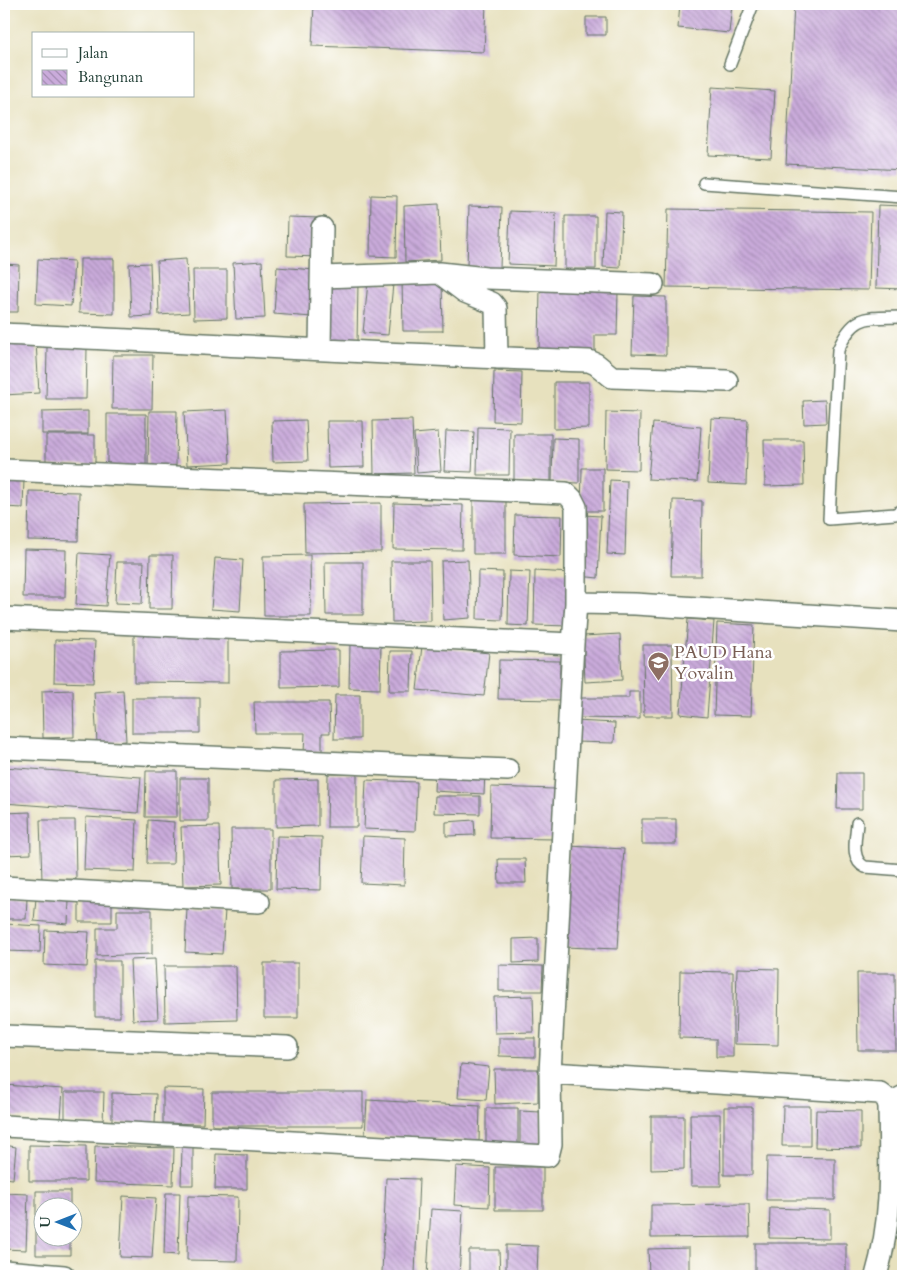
<svg xmlns="http://www.w3.org/2000/svg" width="907" height="1280" font-family="Cardo,serif">
  <style>
    .building { fill: url(#building-back-hatch) }
    .lines { fill: none; stroke-linecap: round; stroke-linejoin: round }
    .service-casing { stroke: #657664; stroke-width: 14 }
    .minor-casing { stroke: #657664; stroke-width: 24 }
    .service { stroke: #fff; stroke-width: 11 }
    .minor { stroke: #fff; stroke-width: 21 }
    .labels { text-anchor: middle; dominant-baseline: central; stroke-width: 5; stroke-linejoin: round; paint-order: stroke }
    .education-label { font-size: 18px; fill: #785e54; stroke: #fff; text-anchor: start }
  </style>
  <defs>
    <pattern id="building-back-hatch" width="6" height="6" patternUnits="userSpaceOnUse" patternTransform="scale(1.25)"><rect width="6" height="6" fill="#caabdb"/><path d="M-1 5l2 2M0 0l6 6M5-1l2 2" fill="none" stroke="#a38cb2"/></pattern>
  </defs>
  <rect width="100%" height="100%" fill="#fff"/>
  <filter id="ink" filterUnits="userSpaceOnUse"><feTurbulence type="fractalNoise" baseFrequency=".02" numOctaves="2"/><feDisplacementMap in="SourceGraphic" scale="10" xChannelSelector="R" yChannelSelector="G"/><feConvolveMatrix kernelMatrix="1 2 1 2 8 2 1 2 1" color-interpolation-filters="sRGB"/></filter>
  <filter id="wash" filterUnits="userSpaceOnUse"><feTurbulence type="fractalNoise" baseFrequency=".0096" numOctaves="4" result="noise"/><feDisplacementMap in="SourceGraphic" scale="20" xChannelSelector="R" yChannelSelector="G"/><feGaussianBlur stdDeviation="1.12" result="paint"/><feColorMatrix in="noise" values="0 0 0 0 0 0 0 0 0 0 0 0 0 0 0 0 0 1.4 0 .05"/><feComposite in="paint" operator="in"/></filter>
  <g filter="url(#wash)">
    <rect width="100%" height="100%" fill="#e7e1be"/>
    <g id="blocks">
      <!-- building -->
      <path class="building" d="M314,4H486L484,52L312,46Z
        M680,4H732L729,33L678,28Z
        M794,4H903V170L786,164Z
        M586,17H606V35H586Z
        M712,87L775,91L771,158L708,155Z
        M371,195L397,196L396,257L370,256Z
        M439,204L441,260L405,262L404,206Z
        M878,205L903,206V289L876,288Z
        M469,206L502,207L500,268L467,266Z
        M668,209L871,212L869,290L666,287Z
        M510,211L556,213L554,266L508,264Z
        M605,211L622,212L620,268L603,267Z
        M565,216H596V269H565Z
        M288,217L321,218L320,257L287,256Z
        M38,259L74,261L71,306L36,304Z
        M80,259H114V314L79,313Z
        M186,259L189,313L159,315L157,261Z
        M262,261L265,318L236,319L233,263Z
        M150,263L152,316L131,317L129,264Z
        M4,264L19,265L18,312H4Z
        M277,267L315,270L312,317L274,314Z
        M193,270H227V318L194,319Z
        M402,280H442L443,331H403Z
        M329,281L358,282L357,344H328Z
        M368,282L393,284L388,335L363,333Z
        M540,285L618,291L617,335H595V352H539Z
        M634,296L666,297V355L632,354Z
        M36,342L39,393L4,395V343Z
        M47,347L87,348L86,399H46Z
        M113,355H153L152,409H112Z
        M494,371L522,372L521,422L493,421Z
        M554,382H589V428L554,429Z
        M825,400L826,423L804,424L803,401Z
        M227,410L230,463L187,465L184,412Z
        M88,411V434H42V412Z
        M149,411H177L176,466H148Z
        M606,412L640,413L639,470L605,469Z
        M107,414H146V466H107Z
        M711,418L748,420L746,485L708,483Z
        M306,420L308,461L273,462L272,421Z
        M412,420L414,473L374,474L373,421Z
        M327,421H363L364,467L328,468Z
        M653,423L701,427L697,482L648,479Z
        M478,427L510,428L509,475H477Z
        M446,431L474,432L472,472L444,471Z
        M438,432L441,471L417,473L414,434Z
        M514,434H551V482H514Z
        M46,435H95V465L46,466Z
        M553,438L579,439V483L552,482Z
        M764,440H803L804,485L765,486Z
        M582,468H603V511H581Z
        M4,478L24,479L23,508L4,507Z
        M610,480L627,481L625,555L607,554Z
        M29,491L79,492L78,541L28,540Z
        M473,496H506V554H473Z
        M673,500L702,501L701,576H671Z
        M381,503V552L305,553L304,504Z
        M394,503L463,505L462,550L393,549Z
        M515,515L562,516L561,557L514,555Z
        M583,515L601,516L598,578L579,576Z
        M24,549L66,550L65,597H23Z
        M79,553L110,555L106,606L76,604Z
        M150,555H173L172,609H149Z
        M310,555L311,616H264L263,556Z
        M215,558L243,560L240,611L211,609Z
        M468,560L470,618L443,620L441,561Z
        M391,561H430L431,621L392,622Z
        M117,562H144L142,604L115,603Z
        M325,562H363V615H326Z
        M478,571L503,572L502,620L477,619Z
        M509,571L530,572L528,626L508,625Z
        M535,571L571,573L570,626L534,625Z
        M688,619L714,621L707,717L680,714Z
        M717,623L754,625L751,716L714,715Z
        M134,633L228,634V683L134,682Z
        M620,634L622,680L585,682L583,636Z
        M55,640L95,641L93,683L54,682Z
        M350,644H381L380,689L349,688Z
        M643,645H672L673,716H644Z
        M422,646L489,653L484,696L417,690Z
        M339,650V687L281,688V651Z
        M390,651H412L411,691H389Z
        M499,660L560,661V700L498,699Z
        M73,690L74,737L43,738L42,691Z
        M123,690L126,741L97,743L94,692Z
        M629,692H640V719L576,718V698H629Z
        M335,695H360V739H334Z
        M132,698H200V733H132Z
        M254,702H329L330,733H322V752H304L305,733H255Z
        M575,721L615,723L614,743L574,742Z
        M4,767L141,777L138,813L4,803Z
        M435,770L485,772L484,794L434,791Z
        M146,771H177V817H145Z
        M838,773H862V809H837Z
        M328,774H357V827H327Z
        M180,778H208V821H180Z
        M318,779V826L276,827V780Z
        M366,780L417,782L415,831L364,829Z
        M491,787L555,789V839L490,838Z
        M435,796H480V814L434,813Z
        M30,812L31,854L4,855V813Z
        M86,817L137,820L135,872L84,870Z
        M642,819H676V844H642Z
        M40,820H75L76,879L42,880Z
        M148,820L174,822L173,864H147Z
        M474,820L475,835L446,836V822Z
        M219,826L221,885L183,886L181,827Z
        M231,829H271V889H232Z
        M277,836L322,837L321,890L276,889Z
        M363,836L405,838L404,885L361,883Z
        M569,846L624,849L618,949L564,947Z
        M498,859H525L526,883H499Z
        M4,897L27,898L26,919H4Z
        M36,898L69,900L68,924L34,921Z
        M79,898H112V922H79Z
        M187,908L225,910L222,954L185,952Z
        M117,910H152V954L97,956V928H117Z
        M4,924L41,926L40,952L4,951Z
        M45,930L89,932L87,967L44,965Z
        M538,938V962L513,963V939Z
        M155,959L158,1019L133,1020L130,960Z
        M95,961H120V1017H95Z
        M264,963H298V1018H264Z
        M499,965L543,966L542,991H499Z
        M164,966H236L237,1020L165,1022Z
        M737,968L779,969L778,1045L735,1044Z
        M680,971L733,972V1057H716V1039L679,1038Z
        M857,973H895L896,1050H858Z
        M533,996L534,1032L495,1033L494,997Z
        M499,1038H535V1057L499,1056Z
        M461,1064L489,1067L486,1100L458,1098Z
        M494,1069H538V1102L495,1104Z
        M4,1085L63,1089L61,1119L4,1116Z
        M163,1088L204,1089L203,1124L163,1123Z
        M65,1092H104L103,1123L65,1122Z
        M212,1092H363V1126H212Z
        M112,1093L156,1094L155,1124L112,1123Z
        M367,1100L480,1106L479,1141L365,1135Z
        M783,1106H810V1146H782Z
        M724,1107H752V1175H724Z
        M486,1108H518V1144H486Z
        M816,1110L861,1111V1148L815,1147Z
        M520,1111L541,1112L540,1147L520,1146Z
        M690,1114H720L721,1186H691Z
        M651,1116H684V1169L651,1170Z
        M4,1145L16,1147L13,1179L4,1178Z
        M29,1145L86,1146V1181H29Z
        M95,1146L174,1148L173,1185L94,1182Z
        M182,1146H193V1185H181Z
        M216,1154L247,1155V1189H215Z
        M767,1157L835,1158V1200H766Z
        M456,1166L490,1168L489,1207L454,1205Z
        M495,1167H543V1210H495Z
        M386,1178L419,1179L415,1274L382,1273Z
        M36,1191H70V1208H42V1238H70V1255H36Z
        M4,1193L28,1194L26,1250L4,1249Z
        M166,1193H180L178,1255L164,1254Z
        M123,1196L156,1198L152,1258L120,1257Z
        M188,1196L238,1197L237,1261L187,1260Z
        M749,1204L750,1237L651,1238V1205Z
        M770,1208L830,1210V1239L769,1238Z
        M431,1209L463,1211L459,1276H427Z
        M755,1243H846V1276H755Z
        M506,1245L538,1246L537,1276H506Z
        M689,1248V1276H649L648,1249Z
        M469,1250H499L500,1276H469Z"/>
    </g>
  </g>
  <g filter="url(#ink)">
    <use href="#blocks" fill-opacity="0" stroke="#657664" stroke-width="1"/>
    <g class="lines">
      <defs>
        <path id="service" d="M730,64L753,4
          M704,183L903,197
          M903,317C867,318 854,313 838,350L829,519L895,514L903,510
          M857,823C856,838 850,860 865,867L903,870
          M887,1099L903,1091"/>
        <path id="minor" d="M441,274L465,292L492,303L496,308L497,358
          M322,277L440,273L486,278L653,284
          M4,334C199,343 394,355 589,361L596,364L612,377L727,381
          M320,348L322,228
          M4,470L566,493L572,499L576,507V603L573,644L4,618
          M576,603L635,604L903,621
          M4,748L508,770
          M4,887L259,902
          M4,1036L287,1047
          M550,1073L880,1093L887,1099L889,1106C890,1167 893,1217 876,1276
          M4,1126L548,1156L551,1144L550,1073L573,644
          M4,1271L64,1276"/>
      </defs>
      <!-- service casing -->
      <use href="#service" class="service-casing"/>
      <!-- minor casing -->
      <use href="#minor" class="minor-casing"/>
      <!-- service -->
      <use href="#service" class="service"/>
      <!-- minor -->
      <use href="#minor" class="minor"/>
    </g>
  </g>
  <!-- icons -->
  <defs>
    <symbol id="school-pin" viewBox="-11 -11 22 30"><path d="M0 17L-7.5 6A9.5 9.5 0 1 1 7.5 6Z" fill="#8d6e63" stroke="#fff"/><path d="M0-5L7-2L0 1L-7-2ZM-4 1L0 2.5L4 1V4Q0 6-4 4Z" fill="#fff"/></symbol>
  </defs>
  <g fill-rule="evenodd">
    <use href="#school-pin" x="646" y="650" width="25" height="34"/>
  </g>
  <g class="labels">
    <!-- education labels -->
    <g class="education-label">
      <text x="674" y="652">PAUD Hana<tspan x="674" dy="21">Yovalin</tspan></text>
    </g>
  </g>
  <!-- margin -->
  <rect width="907" height="1280" fill="none" stroke="#fff" stroke-width="20"/>
  <!-- legend -->
  <rect x="32" y="32" width="162" height="65" fill="#ffffff" stroke="#a5b1ae"/>
  <rect x="42" y="49" width="25" height="8" fill="#ffffff" stroke="#a5b1ae"/>
  <text x="78" y="58" font-size="15" fill="#1f3d34">Jalan</text>
  <rect x="42" y="70" width="25" height="15" fill="url(#building-back-hatch)" stroke="#a5b1ae"/>
  <text x="78" y="82" font-size="15" fill="#1f3d34">Bangunan</text>
  <!-- north arrow -->
  <g transform="translate(58 1222) rotate(270)"><circle r="24" fill="#ffffff" stroke="#a5b1ae"/>
  <path d="M0-4L9 19L0 12L-9 19Z" fill="#1f6fb2"/>
  <text y="-8" font-size="14" font-weight="bold" text-anchor="middle" fill="#1f3d34">U</text>
  </g>
</svg>
